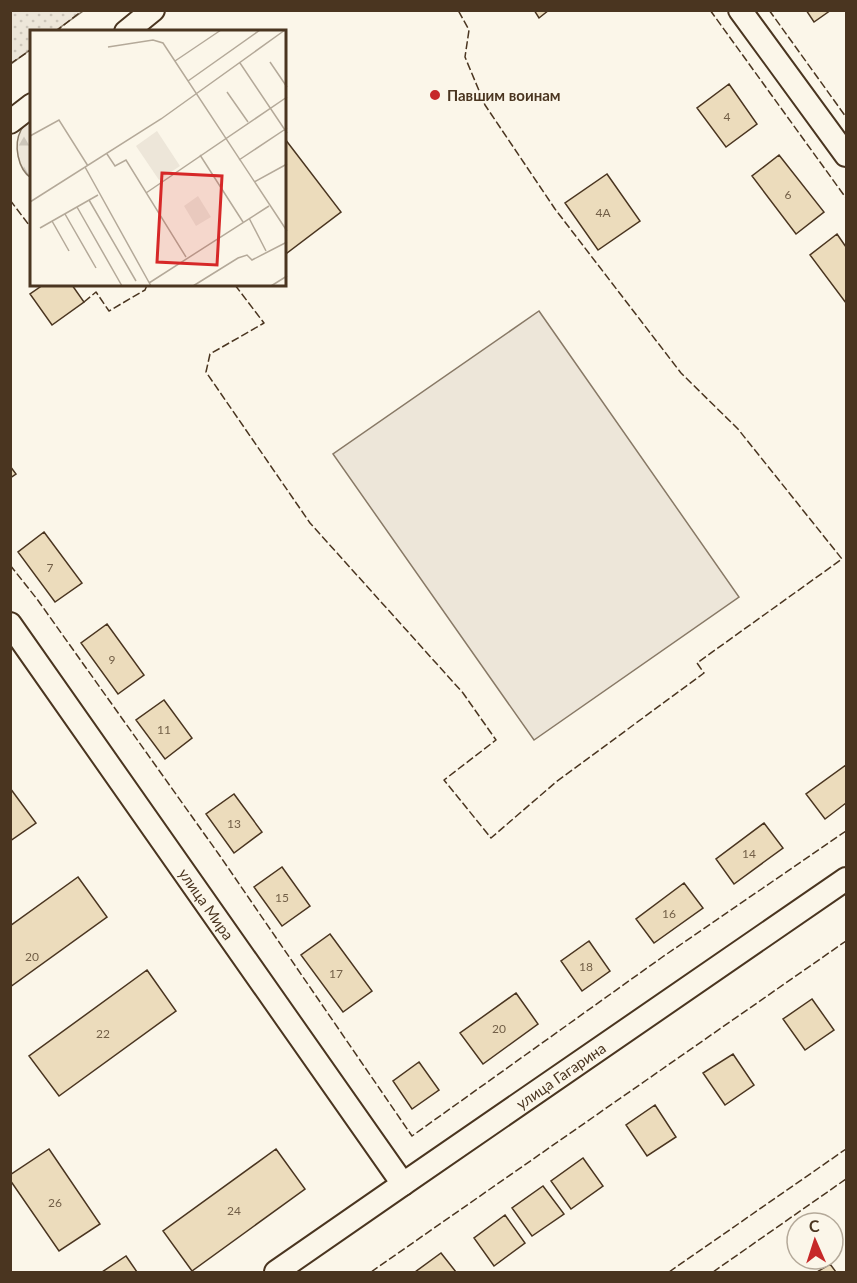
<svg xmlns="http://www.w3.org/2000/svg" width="857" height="1283" font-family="Lato,sans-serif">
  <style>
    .grass { fill: url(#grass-dots); stroke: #887966; stroke-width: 1.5 }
    .forest { fill: url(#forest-firs); stroke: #887966; stroke-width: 1.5 }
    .park { fill: #ede6d9; stroke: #887966; stroke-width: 1.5 }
    .building { fill: #ecdcbc; stroke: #4a3520; stroke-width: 1.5 }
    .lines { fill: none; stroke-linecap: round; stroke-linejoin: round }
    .minor-casing { stroke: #4a3520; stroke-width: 26 }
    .minor { stroke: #fbf6e9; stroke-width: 22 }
    .fence { stroke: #4a3520; stroke-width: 1.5; stroke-dasharray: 8 3; stroke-linecap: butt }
    .poi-dot { fill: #c62828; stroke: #fbf6e9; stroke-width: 2 }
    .labels { text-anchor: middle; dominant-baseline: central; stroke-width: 4.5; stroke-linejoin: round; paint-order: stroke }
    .number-label { font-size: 12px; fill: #725f47 }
    .poi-label { font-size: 15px; font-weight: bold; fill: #4a3520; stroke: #fbf6e9; text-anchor: start }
    .street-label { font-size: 15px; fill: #4a3520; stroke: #fbf6e9 }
    .inset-road { fill: none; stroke: #b4a999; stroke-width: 1.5 }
    .view { fill: #d62828; fill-opacity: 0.15; stroke: #d62828; stroke-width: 3 }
    .inset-edge { fill: none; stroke: #4a3520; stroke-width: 3 }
  </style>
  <defs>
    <pattern id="grass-dots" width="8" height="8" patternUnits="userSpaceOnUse" patternTransform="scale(1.5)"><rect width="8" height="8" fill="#ede6d9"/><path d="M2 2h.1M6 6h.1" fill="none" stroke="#cdc6ba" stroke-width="1.8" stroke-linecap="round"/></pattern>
    <pattern id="forest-firs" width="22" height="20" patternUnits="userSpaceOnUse" patternTransform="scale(1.5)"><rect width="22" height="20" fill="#ede6d9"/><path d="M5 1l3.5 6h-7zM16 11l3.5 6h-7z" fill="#cdc6ba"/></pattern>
  </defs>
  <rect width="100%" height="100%" fill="#fbf6e9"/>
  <!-- grass -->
  <path class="grass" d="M11,10H83V11L55,31L32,32L31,49L11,64Z"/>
  <!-- forest -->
  <path class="forest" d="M31,121V178C18,169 13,145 21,130C23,126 27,124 31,121Z"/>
  <!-- park -->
  <path class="park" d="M539,311L739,597L534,740L333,454Z"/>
  <!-- building -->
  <path class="building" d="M534,10H549L539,18Z
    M806,10H831L814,22Z
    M729,84L757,124L726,147L697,108Z
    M285,139L341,212L287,253L285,251Z
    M779,155L824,212L796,234L752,176Z
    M607,174L640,221L598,250L565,203Z
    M837,234L846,247V303L810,255Z
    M43,285H72L84,302L52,325L30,294Z
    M10,466L16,474L10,478Z
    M44,532L82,583L55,602L18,552Z
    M107,624L144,675L118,694L81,643Z
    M164,700L192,738L165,759L136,720Z
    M846,765V803L825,819L806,794Z
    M10,788L36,823L10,841Z
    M234,794L262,832L234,853L206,814Z
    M764,823L783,848L734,884L716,859Z
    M282,867L310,906L282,926L254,887Z
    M78,877L107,917L10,987V926Z
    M684,883L703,908L654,943L636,919Z
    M330,934L372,991L343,1012L301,955Z
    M589,941L610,971L582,991L561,961Z
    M147,970L176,1011L59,1096L29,1056Z
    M516,993L538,1024L483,1064L460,1033Z
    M812,999L834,1030L805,1050L783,1019Z
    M733,1054L754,1085L725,1105L703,1073Z
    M419,1062L439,1090L412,1109L393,1081Z
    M655,1105L676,1137L647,1156L626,1125Z
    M49,1149L100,1224L59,1251L10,1180V1175Z
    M276,1149L305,1189L192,1271L163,1231Z
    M583,1158L603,1186L571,1209L551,1181Z
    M543,1186L564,1214L532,1236L512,1208Z
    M505,1215L525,1243L494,1266L474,1238Z
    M441,1253L456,1272H415Z
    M126,1256L137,1272H102Z
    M830,1264L836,1272H817Z"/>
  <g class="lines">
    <defs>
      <g id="minor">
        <path d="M740,10L846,155"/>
        <path d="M126,32L153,10"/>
        <path d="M10,122L32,105"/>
        <path id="s1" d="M10,624L403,1184"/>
        <path id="s2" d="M276,1272L403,1184L846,879"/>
      </g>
    </defs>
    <!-- minor casing -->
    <use href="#minor" class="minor-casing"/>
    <!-- minor -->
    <use href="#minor" class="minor"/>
    <!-- fence -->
    <path class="fence" d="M710,10L846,198
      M769,10L846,117
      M55,32L83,10
      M10,64L32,49
      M10,200L32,229
      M235,285L264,323L210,354L206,372L310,523L463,693L496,740L444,780L491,838L556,782L704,673L697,663L842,559L738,429L681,373L555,209L485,105L465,57L469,30L458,10
      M84,302L96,292L109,311L145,290L147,285
      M10,565L37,599L220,856L412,1136L661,958L846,831
      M371,1272L846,941
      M669,1272L846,1149
      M713,1272L846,1179"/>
  </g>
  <!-- markers -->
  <circle class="poi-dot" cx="435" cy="95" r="6"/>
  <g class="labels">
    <!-- number labels -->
    <g class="number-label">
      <text x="727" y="116">4</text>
      <text x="788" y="194">6</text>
      <text x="603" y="212">4А</text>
      <text x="50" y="567">7</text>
      <text x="112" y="659">9</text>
      <text x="164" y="729">11</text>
      <text x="234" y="823">13</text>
      <text x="749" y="853">14</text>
      <text x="282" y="897">15</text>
      <text x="669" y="913">16</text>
      <text x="32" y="956">20</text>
      <text x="586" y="966">18</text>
      <text x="336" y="973">17</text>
      <text x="499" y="1028">20</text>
      <text x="103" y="1033">22</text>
      <text x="55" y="1202">26</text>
      <text x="234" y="1210">24</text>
    </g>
    <!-- poi labels -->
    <g class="poi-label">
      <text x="447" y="95">Павшим воинам</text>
    </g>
    <!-- street labels -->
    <g class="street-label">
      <text stroke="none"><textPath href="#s1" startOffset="342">улица Мира</textPath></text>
      <text stroke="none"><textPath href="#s2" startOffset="346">улица Гагарина</textPath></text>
    </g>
  </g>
  <!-- overview -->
  <g transform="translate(30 30)">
    <rect width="256" height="256" fill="#fbf6e9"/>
    <path d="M127,101L150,136L129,150L106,116Z" fill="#ede6d9"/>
    <path d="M168,166L181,187L166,196L154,176Z" fill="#ede6d9"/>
    <path class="inset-road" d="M78,17L123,10L133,13L257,201M145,31L191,0M240,32L257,57M210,33L257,103M158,51L230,0M197,62L218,92M0,106L29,90L58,136M77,124L85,136L96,130L156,227M170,125L213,192M209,130L257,98M55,137L121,256M224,152L257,134M116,163L257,67M59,170L106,251M0,172L131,89L255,0M47,177L92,256M35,184L66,238M219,188L236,221M22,191L39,221M10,198L68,165M119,253L239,176M163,256L208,228L217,225L222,230L257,212M241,256L257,246"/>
    <path class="view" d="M132,143L192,146L187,235L127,232Z"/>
    <rect width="256" height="256" class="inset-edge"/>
  </g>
  <!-- border -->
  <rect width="857" height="1283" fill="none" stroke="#4a3520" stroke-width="24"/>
  <!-- north arrow -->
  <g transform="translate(815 1241) rotate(357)"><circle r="28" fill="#fbf6e9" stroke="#b4a999" stroke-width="1.5"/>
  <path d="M0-4.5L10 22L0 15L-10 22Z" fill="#c62828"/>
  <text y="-9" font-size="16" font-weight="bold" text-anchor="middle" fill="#4a3520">С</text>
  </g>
</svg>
